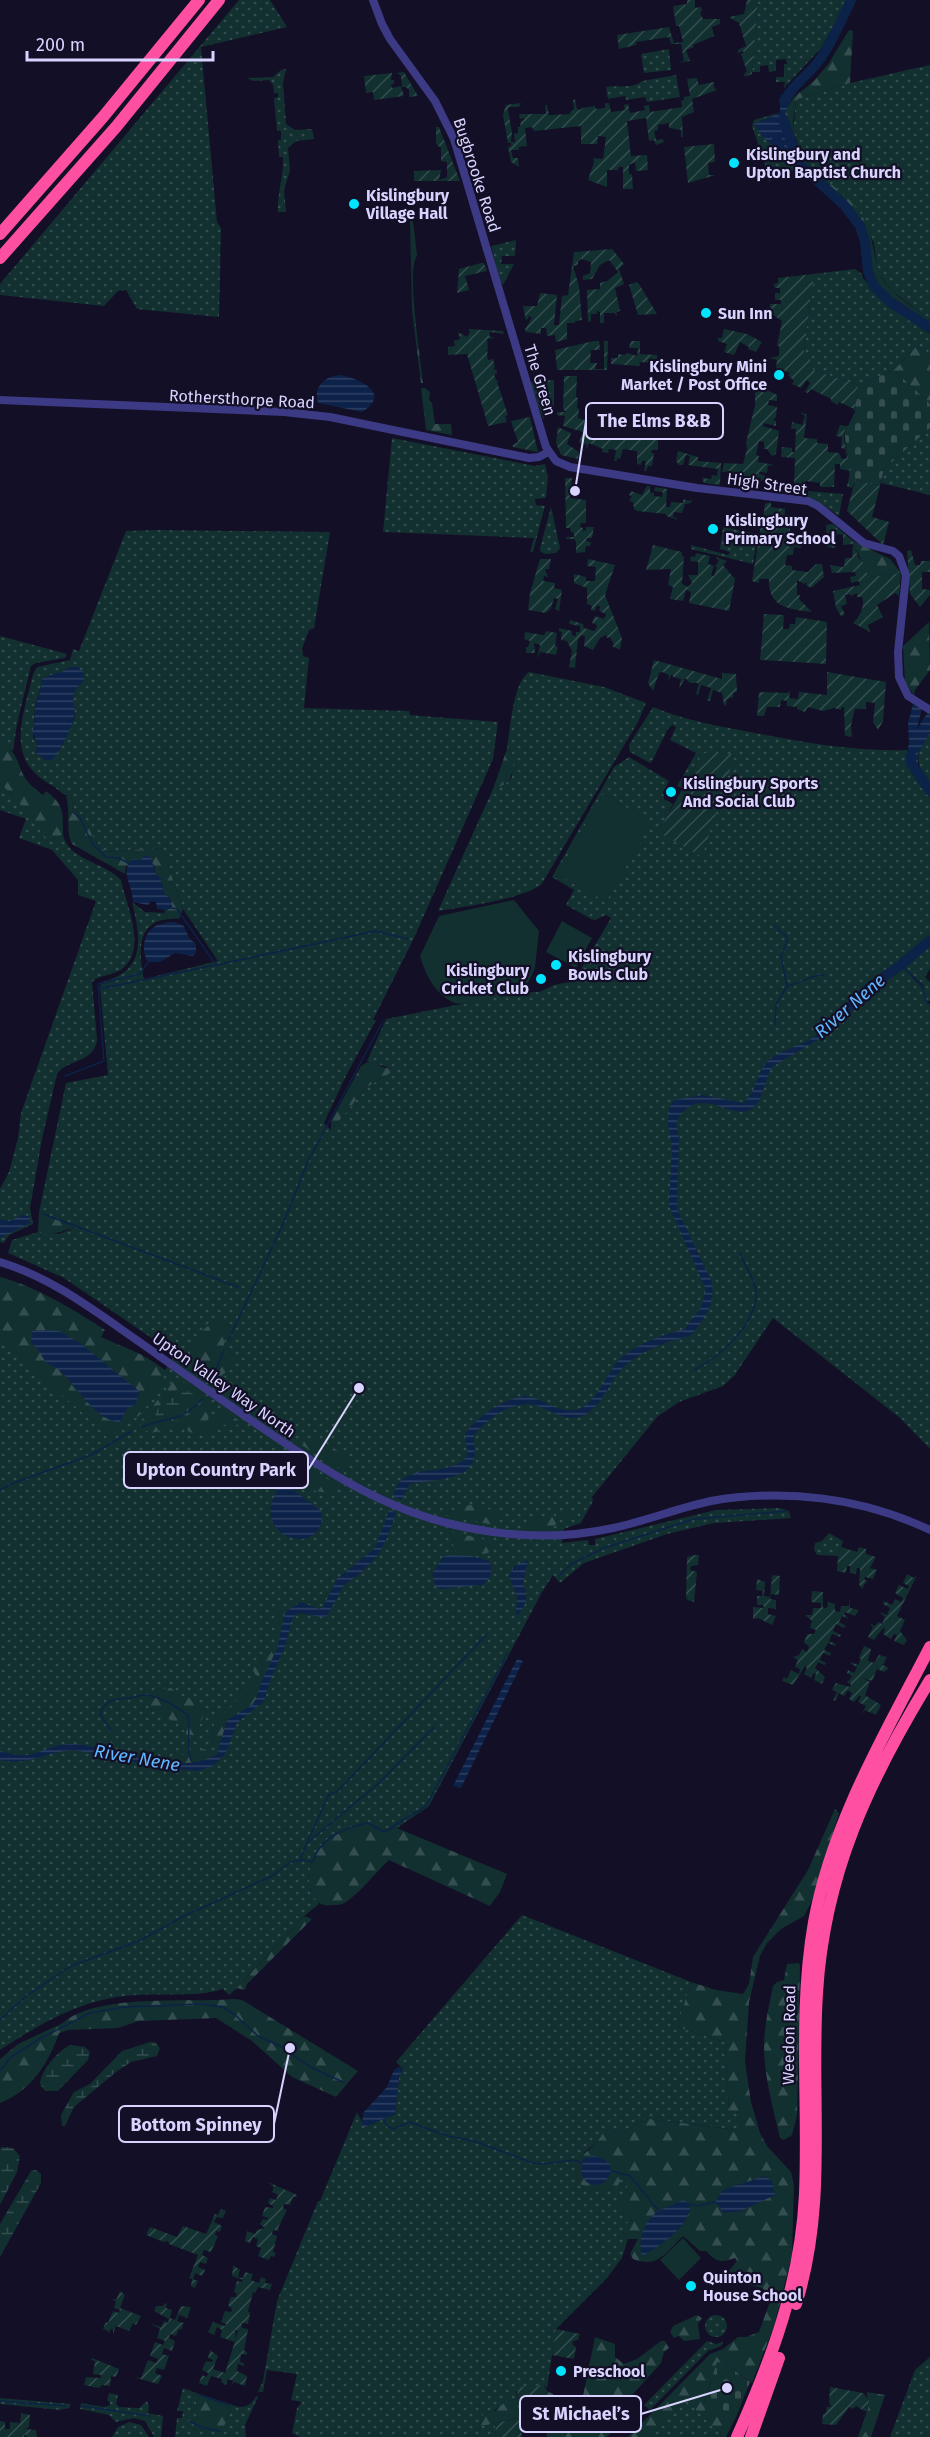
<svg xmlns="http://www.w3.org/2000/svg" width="930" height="2437" font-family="'Fira Sans',sans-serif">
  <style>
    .grass { fill: url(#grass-dots); fill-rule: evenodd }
    .forest { fill: url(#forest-firs); fill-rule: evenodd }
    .wetland { fill: url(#wetland-marsh) }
    .cemetery { fill: url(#cemetery-stones) }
    .garden { fill: url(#garden-furrows) }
    .pitch { fill: #12302f }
    .water { fill: url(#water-rules) }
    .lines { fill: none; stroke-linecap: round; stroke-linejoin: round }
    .stream { stroke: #0c2248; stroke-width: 1.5 }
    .river { stroke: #0c2248; stroke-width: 10 }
    .minor { stroke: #3d3a85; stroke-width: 8 }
    .highway { stroke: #ff4fa3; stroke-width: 12 }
    .poi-dot { fill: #00e5ff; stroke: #130f26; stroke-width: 2 }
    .labels { text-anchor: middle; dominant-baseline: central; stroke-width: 4.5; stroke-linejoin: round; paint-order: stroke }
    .poi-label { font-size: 16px; font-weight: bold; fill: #d9d4ff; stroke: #130f26; text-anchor: start }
    .street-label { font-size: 16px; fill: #d9d4ff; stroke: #130f26 }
    .water-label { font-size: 18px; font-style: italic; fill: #62b6ff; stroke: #130f26 }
    .leader { fill: none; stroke: #d9d4ff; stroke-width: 2 }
    .callout-dot { fill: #d9d4ff; stroke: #130f26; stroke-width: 2 }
    .callout { fill: #130f26; stroke: #d9d4ff; stroke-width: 2 }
    .callout-label { font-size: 18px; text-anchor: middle; font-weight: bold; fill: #d9d4ff }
  </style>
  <defs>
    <pattern id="grass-dots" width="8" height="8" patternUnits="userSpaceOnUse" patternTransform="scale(1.5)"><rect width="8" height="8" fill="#12302f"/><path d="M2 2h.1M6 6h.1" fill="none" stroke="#344d4e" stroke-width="1.8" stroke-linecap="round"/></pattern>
    <pattern id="forest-firs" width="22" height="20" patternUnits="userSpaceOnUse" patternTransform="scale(1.5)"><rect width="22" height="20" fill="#12302f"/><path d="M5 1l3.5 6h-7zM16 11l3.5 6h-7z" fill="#344d4e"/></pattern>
    <pattern id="wetland-marsh" width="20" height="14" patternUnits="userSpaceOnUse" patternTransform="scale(1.5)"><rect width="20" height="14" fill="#12302f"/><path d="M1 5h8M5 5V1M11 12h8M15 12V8" fill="none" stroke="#344d4e"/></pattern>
    <pattern id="cemetery-stones" width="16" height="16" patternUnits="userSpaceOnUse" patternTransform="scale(1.5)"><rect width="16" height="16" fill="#12302f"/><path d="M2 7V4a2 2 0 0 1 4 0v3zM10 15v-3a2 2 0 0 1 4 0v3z" fill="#344d4e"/></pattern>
    <pattern id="garden-furrows" width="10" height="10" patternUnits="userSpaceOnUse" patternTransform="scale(1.5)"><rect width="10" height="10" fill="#12302f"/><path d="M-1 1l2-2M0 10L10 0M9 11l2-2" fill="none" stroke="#344d4e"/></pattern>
    <pattern id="water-rules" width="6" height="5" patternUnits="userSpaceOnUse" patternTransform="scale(1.5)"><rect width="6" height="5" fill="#0c2248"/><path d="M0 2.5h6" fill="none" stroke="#2f4163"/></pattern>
  </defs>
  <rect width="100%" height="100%" fill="#130f26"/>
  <!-- grass -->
  <path class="grass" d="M239,0H270L287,27L201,47L217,222L221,228L219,317L137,309L126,290L118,291L104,306L0,295V284Z
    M758,0H848L822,47L784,88L785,82H776V77H784V64H787L786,59L776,60V71L769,72L768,65L760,66V72H752Z
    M669,49L671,70L644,73L641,54Z
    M930,65V320L891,290L878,272L874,244L861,214L802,157L793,130L796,102L798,99L850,83Z
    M286,69L283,83L286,124L295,130L312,129L314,139L296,141L288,148L290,170L284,190L286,212H278C277,193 284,176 283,157H279L278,140H281V131H277L274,98L278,97V93H274L273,85L269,80L253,81L247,78L273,77L281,70Z
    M676,75L680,97L647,102L645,97L626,100L625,96L608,99L606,87C618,85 634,89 642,81Z
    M781,112L755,124C766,142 783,150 799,164V169L779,174L769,182L767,170L752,126L754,120Z
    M516,240L515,256H502L501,264H514L503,285L500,281L491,246Z
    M855,269L862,274L863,278L884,302L930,334V355L926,351L916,347L894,370L858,385L813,370L809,355L804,352L811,294L813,293V274Z
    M554,380V412L543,419L530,382Z
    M930,428V495L881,483L884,469Z
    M392,438L535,466L545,464L548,477L546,498L535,499L536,505L545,506L533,552H530L534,538L383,532Z
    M808,491L843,494L839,516L822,504L807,497Z
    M551,507L560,548L556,553L545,554L540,551V548Z
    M723,527L758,534L753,564L691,549V545L728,555L730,552L720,549Z
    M158,530L330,532L314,628L309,630L302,649L303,656L309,658L304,708L409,711L410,715L498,722L493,759L414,938L373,1020H376L346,1076L324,1123L331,1130L367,1087L392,1072L387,1067L367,1061L386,1019L521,992H539L554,985L574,981L611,918L606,915L595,920L591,919L566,905L574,890L552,877L614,767L629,757L669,781L663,792L664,799L673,804L658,832L703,753L682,788L677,786L696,753L670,740L676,727L672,725L668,729L652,761L650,763L630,752L629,745L653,707C685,721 721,726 755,733C806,743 856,752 907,750L908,767L930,797V940L901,965L924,990L923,985L905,968L930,944V969L925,977L930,982V1001H927L930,1005V1449L900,1418L773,1318L734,1376L723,1386L679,1402L657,1417L592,1497L593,1501L581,1523L564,1529L562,1543L588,1540L589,1545H595V1539L716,1510L780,1508L789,1511L791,1518L714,1523L667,1534L584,1563L560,1583L553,1575L542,1592L429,1806L397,1828L385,1829L367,1823L355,1826L322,1846L315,1854L310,1875V1890L319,1904L304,1916L237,1988L229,1995L223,1989C192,1999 150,1991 117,1997C75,2003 35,2027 0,2050V1318C56,1330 118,1334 165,1370L178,1350L166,1348L64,1278L8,1253L12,1240L38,1232L58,1234L75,1228L76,1225L39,1212L66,1083L108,1075L100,987L102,982C146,971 141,939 132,902L145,912L164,913L179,919C138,916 137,947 144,979L218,961L183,909L162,848L105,852L93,837L84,817L74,809L71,796C62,796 59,789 51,785C4,759 23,717 33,674L37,667L70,660L73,649L79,651L126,531ZM70,667L78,686L74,691L72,701L75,716L73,721L61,748L46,760L36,753L37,743L33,737C35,727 34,718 35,708C36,698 42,691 41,680C51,674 61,674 70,667Z
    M0,636L67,654L65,658L36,663L31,666L17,724L13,751L0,744Z
    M529,672L604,687L646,703L638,722L541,885C518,900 467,906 438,911L493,789L505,784L512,777L513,755L507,749C510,730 513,682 529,672Z
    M930,732V783C915,769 914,747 930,732Z
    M0,784L12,794L54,840L63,834C67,860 105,862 121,880C126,905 148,949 122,969C113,976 100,974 92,982L97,1040C93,1064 69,1058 57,1074L42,1139L30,1208L33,1224L9,1235L4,1243L0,1242V1189L9,1172L18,1138L21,1113L96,901L78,895V880L52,850L19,838L26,819L0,810Z
    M829,1533L843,1541L838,1556L817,1555L814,1550L815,1543L822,1541Z
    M522,1915L691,1982L677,2027L725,2042L729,2111L739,2113V2130L650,2119L639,2122L625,2133L615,2131C594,2145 569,2155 579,2184L603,2192L622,2177L629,2183L626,2192L632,2222L622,2231L628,2239L622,2258L607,2278L556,2329L547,2388L544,2385L516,2391L517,2398L501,2405L480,2422L482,2426L495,2423L496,2437H300L292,2433L297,2408L302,2402L291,2400L297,2374L267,2370L263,2392H258L263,2381L277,2301L318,2201H320L357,2112L365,2127L395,2114L399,2077L403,2069L396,2062Z
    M705 2326a11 11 0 1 1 22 0a11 11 0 1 1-22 0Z
    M707,2341L716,2344L723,2342L721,2346L708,2351L650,2410L644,2405Z
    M930,2357V2437H890L915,2370Z
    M183,2388L199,2394L194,2411L198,2418L191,2425L192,2428L220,2432L228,2418L230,2404C241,2409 250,2408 256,2396L258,2397L245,2425L246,2437H175L177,2418H182L183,2411H177Z
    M109,2393L118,2395L116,2404L119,2407L139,2408L147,2401L149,2406L148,2413L163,2416L161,2437H154L145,2421L134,2418L116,2422L109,2415L80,2409L81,2403L104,2407L110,2405V2402L107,2401Z
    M0,2398L71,2404L69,2408L60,2410L0,2404Z
    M685,2399L721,2433L720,2437H651Z
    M129,2422L141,2425L149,2437H112L118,2427Z"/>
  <!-- forest -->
  <path class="forest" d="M849,30L853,31L850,83L798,99L796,102C795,111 792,121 793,129C797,170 840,183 860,213C872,230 873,251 878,269C885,292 913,306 930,320V328L890,302L874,286L868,272L864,236L860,226L844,205L795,161L794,150L787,132L785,111L794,97L814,81L829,63Z
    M410,221H413L417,256C406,269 421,361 423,383H421L412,310Z
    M916,347L926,351L930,355V404L894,370Z
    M421,388H425L430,392L429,400L432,403L435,424H451L452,435L426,430Z
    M853,541L890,559L901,573L868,577C865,564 857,555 853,541Z
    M929,622L930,670L915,690L914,696L905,682L903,646Z
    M0,744C19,751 16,763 25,778C30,785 36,790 43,795L46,791C64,805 63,811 63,834L54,840L46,838L12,794L0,784Z
    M507,749L513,755C515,772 511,785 493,789Z
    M66,796H71L74,809L84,817L93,837L105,852L162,848L183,909L179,919L164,913L165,910L172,908L170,898L164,894L161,879L155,873L154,865L141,860L126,866L125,874L72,844C65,830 71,811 66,796Z
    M371,1060L382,1067L391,1069L392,1072L367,1087L331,1130V1121L361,1066Z
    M39,1212L77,1225L75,1228C62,1230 51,1238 38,1232Z
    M0,1277C37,1287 73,1309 105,1330L101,1337L142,1355L165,1371L162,1386L141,1414L107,1437L97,1426L0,1340ZM59,1331L80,1343L139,1392L135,1405L128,1408L125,1414L82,1398L60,1370L46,1362L41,1350Z
    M225,1320L229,1323L223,1349L234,1361L229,1370L222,1375L259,1406V1416L185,1363C197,1342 198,1324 225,1320Z
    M176,1377L216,1406L197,1434L189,1432L185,1426C174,1426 162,1431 150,1433L140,1427L141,1421Z
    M223,1410L244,1424L228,1426L220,1423L206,1437L203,1434L213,1419Z
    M309,1439H319L346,1456L349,1474L300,1444Z
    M292,1457L342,1488C338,1489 333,1492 329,1492C308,1495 293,1475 292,1457Z
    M473,1504C486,1509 500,1509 499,1526L439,1514Z
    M580,1508C573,1518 557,1516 553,1529H527L533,1518H549Z
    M447,1531L497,1542C495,1559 469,1554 456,1552Z
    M286,1609L277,1649L262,1680L256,1699L252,1705L228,1720L219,1749L210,1737L215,1720L231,1707L257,1678L252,1668C256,1657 266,1649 276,1643L278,1636L274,1616L278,1610Z
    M171,1688L180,1696L197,1700L204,1714L195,1735H187L180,1725L149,1708L151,1697L160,1689Z
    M205,1749L211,1758C196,1765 184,1763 168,1763V1758Z
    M835,1809L839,1813L812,1901L804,1916L781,1929L767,1943L760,1956L749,2002L745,2062L751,2102L760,2133L767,2146L791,2172L794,2185L792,2255L774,2326L752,2383L724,2363H717L704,2402L737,2415L726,2437H720L721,2433L685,2400L651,2437H628L710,2354L723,2349L738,2337H746L759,2332L772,2296L762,2288L743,2283H728L727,2273L737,2261L735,2258C720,2263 716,2262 706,2251H700L683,2236C666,2252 658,2269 633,2259L630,2254L638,2239H628L622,2231L625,2224L632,2221L630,2216L621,2211L619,2204L620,2195L626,2192L628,2183L622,2177L616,2189L603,2192L579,2184C569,2153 592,2155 603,2133L615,2131L625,2133L639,2122L650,2119L738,2130L739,2113L729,2112L725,2042L677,2027L691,1982L716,1990L743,1994L749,1984L753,1957L808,1870Z
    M368,1823L385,1829L397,1828L507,1874L500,1892L490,1906L389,1860C375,1873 362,1891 346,1902C342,1905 337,1905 332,1905C306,1910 304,1868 316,1852C330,1835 347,1827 368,1823Z
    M304,1916L312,1919L247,1984L245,1990L237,1988Z
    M799,1963L800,1966L797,2116L792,2135L784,2140L780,2138C773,2108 764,2076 764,2046C764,2026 769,2006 773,1986L777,1982L784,1980L787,1964Z
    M235,1999L242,2000L358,2071L336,2097L292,2077L252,2041L216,2018L139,2021L118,2028L68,2030L59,2033C49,2063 31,2091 0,2103V2059L18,2044L63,2023C96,1993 191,2003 235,1999Z
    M697,2315L702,2318L698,2324L700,2339L684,2341L679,2336L674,2338L670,2332L673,2326Z
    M595,2337L615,2344V2357L624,2364L637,2359L661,2341H665L669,2348L664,2352L661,2363L623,2405L633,2409L607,2437H547L544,2385L547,2391L553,2394C558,2414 565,2424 585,2431L592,2423L599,2402L583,2396Z
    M867,2392L885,2395L871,2437H858L868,2408Z
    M199,2394L230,2404L228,2418L221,2432L192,2428L191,2425L198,2418L194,2411Z
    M517,2398L523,2417L482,2426L480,2422L483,2414L488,2410L495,2411L501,2405Z"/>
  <!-- wetland -->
  <path class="wetland" d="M176,1390C189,1390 194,1393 202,1402C191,1419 174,1421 156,1425L154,1419L158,1408Z
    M150,2042H155L160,2048L157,2056L131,2062L116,2072L74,2107L65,2126H62L61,2115L74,2092L90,2084L122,2051Z
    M70,2045L85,2047L90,2052L88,2060L58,2091H45L40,2084C41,2070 57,2052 70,2045Z
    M2,2147L13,2148L20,2156L17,2172L0,2205V2149Z
    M36,2170L41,2174V2183L0,2257V2224L31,2171Z"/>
  <!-- cemetery -->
  <path class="cemetery" d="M894,370L930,404V428L884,469L880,486L855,480L852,488L847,486C854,465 843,447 845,426H848L855,412L858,385Z
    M717,2362L724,2363L750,2382L737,2415L704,2403Z"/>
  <!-- garden -->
  <path class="garden" d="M687,0H695V8L701,7L702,11L700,13L703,19H720V24L712,27L714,36L693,45L694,47L686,50L690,61L676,63L684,61L681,44H671L669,37L636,42V45L619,49L617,35L669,27L674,43L683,42L679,26H676L673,6L687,4Z
    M747,0H758L752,74L745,77L744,74L747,72L741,54L744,53L743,51L738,53V50L746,46L739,23L729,17L744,14Z
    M404,72L418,96L409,97V90L406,87H401L404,96L374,100L373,92L366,93L364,76L392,73L391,80H394V84H391L392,88L402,86L401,76L397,73Z
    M697,78L699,85L714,82V88L717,90L692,99L694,112L682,117L683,137H681V130L669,128V123L658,125V130L654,131L656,140L663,139L664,142L656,145L654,140L649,141L646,118L627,121L631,156L647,155L648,170L636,171L635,162L629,165V174H632L633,189H623V167H618V170H607V187L588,180L594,162L593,158L603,159L606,137L598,136L597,144H581V126L534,131L532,127L525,128L527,146L519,147V150H511L513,158H518L519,167L511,162L508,147L511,146V143H508L503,115L506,105L521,103L519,107H509L508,110L512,132L511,142H515L514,134L518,133V127H520L521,121L524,120V118L520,119L519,114H546L545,105H547L549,115L570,114V112L574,109L573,100L575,99L577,109L580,110L582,108L595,106L596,109L605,108V103H609L611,112L625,110L624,105L628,104L630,113L645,110L644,106L649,105L650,112L682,107L681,101L684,100V97L690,96L687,79Z
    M436,127H439L460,181H414V171L441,170L439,180L447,177V162L441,161V148L436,144Z
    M714,144L715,162L708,163L709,175H716L688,183L684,147Z
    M612,249L624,264L619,269L624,284L615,288L620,311L616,312L617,317L615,313H604V323H600V312L597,311V314H591V321L588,322L587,290L600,289V283L607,281L618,272L609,260L600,265L592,279L583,280V276L590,273L591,262L581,259L578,261V265L573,266L579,286L582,320L575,321V323H567V339L556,342L555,335L547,336L546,328H541V334L526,332L525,329L532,318L529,316L526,321L523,306H537L540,293L557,295L554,325H559L562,296L568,295L574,252Z
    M481,263H484L487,271L465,276L469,290L457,293L459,269Z
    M813,274V294H811L804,352L809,354L813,370L858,385L855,412L854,409L839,402L838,405L831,401V399L811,389L808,393L805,392L810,383L807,380L801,388L792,384L794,381L788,375L790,373L776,369L777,360L770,358L779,356V346H777L782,321L769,312L770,304H781V300H775V293H780V288H775L774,284L778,283V278Z
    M637,282L639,284L657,314L638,315L629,285Z
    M468,329L503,331L504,334L490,332L489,336L494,338L487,339C489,347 486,354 488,360L493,359L495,368L493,369L496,370L497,373L494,374L496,380L499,381L497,382L508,415L505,416L507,422L488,426L467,354L448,355V347L455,346L454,341L460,339L458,332L467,337L470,332Z
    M724,329L747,334L762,342L756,352L748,349L749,347L740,342L734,355L724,352L727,344L718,341V338H722Z
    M594,341H599L600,350H591L590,363H597L595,369H604V341H608L607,370H557L555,350Z
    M631,341H640V354L657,355V362H661V364L640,362L639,366L611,364V358H618V354L625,355L627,353L637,356L638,348H629Z
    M564,376H577L576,397L578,398L577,408L579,409L578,418L592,422L589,435L621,436L643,440L645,434L658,436V450H652L651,453H654L652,466H648L646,471H644L646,461H642L641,465L637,464V451L623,449L620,459L617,458V461H614L616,450L609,449L608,453L602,452L603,449L589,443L586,450L587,445L579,442L583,432L563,426L565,416L557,415V412H566L563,409Z
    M760,386L766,392L767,390L777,395V401L769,400L768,405L777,407L776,417L773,420L776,421V426L764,423L763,426L779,431L776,454L772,456L767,449H764V442L759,441L756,455L759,456L758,462L774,465L768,466L767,473L760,472L759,474L764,475L766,478L760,482L761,478H759L742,481V478L731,474L732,471L722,472L724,463L743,464L747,449L746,443L755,405V389L759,388Z
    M801,413L807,414L804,438L817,439V443L828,444V452L839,453L842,459L847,458L845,449L841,448L842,437L836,436L840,425L845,426L844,439L851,471L840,469V464H835L834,487H820V483L806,481L804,486L794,485L795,458L781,457L782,447L792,448V452H795L796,429H791L792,422L802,425L805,416Z
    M530,417L538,452L513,447L512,445L518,442L511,421Z
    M558,427L571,433L567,444L579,452L578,459L561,455L556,443Z
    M678,451L698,457V461L721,463L720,485L704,483L702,478L711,479L712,475L717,476L718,469L688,465L690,456L686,455L683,465H679L676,461Z
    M565,478H572L570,498L586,500V523H581L580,527L583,528V531L586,530V527H594L592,538H587L586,541L591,542L590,546H586L585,552L576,553V542L574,539H566V537H574V533L571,532L570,528H566Z
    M855,480L880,486L872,517L889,522L883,545L847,511Z
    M647,486H650V492L654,493V496L662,497L663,492L654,491L655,487L667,489L666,507H670L671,502L683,503V499L688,501L692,500L691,503L685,504L682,513L674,512L673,517L677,518V522L676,519L666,516V514L637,511L634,509L633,502L629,501L632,496L629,495L631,491L642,495Z
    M771,502V507L785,509L784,522H791L789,538L802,540L801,548L794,547L793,555H787L785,565L792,566V570L808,572L816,564H822L824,577L811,588L806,585L807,582L804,584L797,580V595H800L799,599L812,612C789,609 768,608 769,579H759V583L752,581L761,525L766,526L767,520L763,519L765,504Z
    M833,524L853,541L858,557L865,565L868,577L901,573L899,596L895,593L877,605L883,617L868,625L870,632L853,623C860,616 865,607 862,597H857V593L851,596L850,594L845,595L847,604L841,606L845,615L841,616L836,608L833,591L860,585L859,581L851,583L850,577L856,576L855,572L832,573L830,565L844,567L845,558H852L853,544L843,545V535L837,534L836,541H834L836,548L827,547L826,525Z
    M653,545L682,552V556H684L682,584L688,587L692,583L688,575H698V562L690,561L691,556L695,557L696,553L710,556L708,564L714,566L711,575L714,576L717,567L715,566L719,561L716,557L727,561L723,565L735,579L729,611L689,603L691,592L686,590L683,601L670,599L673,587L668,585L671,569L646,570Z
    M911,550L915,565H920L921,561H929L930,559V572H922V589L930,590V595L920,607L910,594L907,551Z
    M540,559H551L549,569H545L548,577L544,576L543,581L555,583L554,588L562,590L559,611L555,609L558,599L554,598L551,608L546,613L528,610L530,593Z
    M588,559L615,565L605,595L622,638L620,650L612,646L614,645L610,637L607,638L606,635L600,638L593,650L584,646L585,637L582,635L578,639L575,668L569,667L572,651L567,641L561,640L562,632L559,631V628L572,631V635L576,636V632H580V626L569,624L570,620L583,624L584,628L595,631L597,625L592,623L595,616L604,619L606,614L599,611L600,607L597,605L595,611L591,610L592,606L587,604V588L574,583V574L586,577V581H595L596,567L587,566Z
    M764,614L784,615L783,629H789L790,624H795L796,617L827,622L826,664L760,660Z
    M546,631L557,633L555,646L558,647L556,655L540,652L537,659L540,645L534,643L535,653H526V647H528L530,641L524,639L525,632L544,635Z
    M654,660L722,679V673L736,674L737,692L733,693V697L727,699L726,706L724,705L722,693L713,690L710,701H707L711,688L701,685L698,695L696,694L699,683H690L685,678L679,689L681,679L673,677L672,674L668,680L669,675L662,672L659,673L653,691L648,683Z
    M827,672L886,682L883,721L878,730L873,722L875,703L866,702V709H855L851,725L852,737L845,736L844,707L841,708V710L834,708L823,711L808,707L805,712L797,709V707L787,706V701L781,700L780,707H767L764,716H757L759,692L787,693L790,691L789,698L798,699L799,692L827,695Z
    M703,753L735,754L702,857L658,832Z
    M841,1547L857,1552L859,1547L866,1549V1554L876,1557L870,1568L877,1570L873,1579L865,1577L864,1579L869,1583L866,1582L862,1589L859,1584L860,1568H857L856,1574L850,1573V1566H847L846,1573L837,1571L838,1556Z
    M695,1555H699L698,1565L691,1566L690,1570L697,1572L694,1602L687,1600L686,1596L687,1557Z
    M907,1574L914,1578L917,1575L897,1616L905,1620L900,1631L907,1640L904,1645L894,1641L897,1635L894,1634L891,1639L883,1634L885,1629L883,1628L874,1640L868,1637L873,1627L869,1623L875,1626L878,1622L882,1624L885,1617L880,1612L887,1615L890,1608L883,1604L884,1601L892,1605L895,1599L901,1602L903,1598L895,1593L899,1585L908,1589L909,1586L903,1583Z
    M772,1575L780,1576L779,1595L771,1594L770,1599L776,1600V1609L768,1608V1614L776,1616L772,1625L758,1618L753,1619V1607L764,1608L763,1605H757V1596H762L763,1591L756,1590L757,1579L765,1582L764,1596L770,1597Z
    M812,1591L823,1592V1608H827L828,1602L835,1604V1611L840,1612L841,1606H849L850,1598V1608L859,1610L855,1616L845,1612L844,1614L849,1619L842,1616L839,1622L846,1626L844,1628L836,1624L833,1631L841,1635L840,1637L832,1634L829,1641L836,1644L835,1646L828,1643L824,1650L831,1653L830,1656L823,1653L820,1660L826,1663L824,1665L818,1662L815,1668L825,1677L822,1684L814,1680L816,1673H814L811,1678L804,1674L807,1668L805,1666L793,1685L782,1681L784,1677L787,1679L791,1670L799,1674L800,1669L795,1667L798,1660L793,1657L799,1655L802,1649L807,1652L809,1646L804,1643L807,1634H814L816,1630L810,1628L812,1621L805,1615H812L813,1608H821V1603L811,1602Z
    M864,1646L871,1649L868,1661L874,1663L879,1655L887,1657L883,1665L889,1668L884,1672L877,1669L872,1681L862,1678L870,1682L865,1695L881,1705L876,1715L865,1710L861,1715L866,1706L858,1702L861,1696H859L854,1702L849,1699L852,1693L848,1690L844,1696L839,1693L835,1701L833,1700L837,1692L832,1690L836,1683L850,1687L851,1684L846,1682L849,1681L852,1676L847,1673L848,1670L854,1673L857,1667L851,1664V1662L858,1665L861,1659L859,1658Z
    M268,2182L297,2195L296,2197H293L290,2205L284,2204L283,2208L287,2210L278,2228L279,2230V2231L273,2230L272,2234L277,2236L273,2252L276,2253L274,2257L271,2256L269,2260L258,2256L261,2248L256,2246L258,2239L253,2237L250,2243L245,2241L247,2231L255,2234L257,2230L265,2228L260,2224L263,2219L267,2220L268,2218L262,2216L265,2207L273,2208V2206L268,2203L270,2198L276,2200L278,2195L272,2192L274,2187Z
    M221,2209L226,2211L223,2218L217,2217L214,2222L222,2226L220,2232L216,2231L215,2235L218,2236L211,2252L204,2250L202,2255L208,2258L206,2264L200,2262L198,2267L205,2270L202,2276L195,2273L193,2279L198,2281L195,2288L191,2286L192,2279L189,2278L198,2255L169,2244L168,2241L164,2242L146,2235L150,2227L177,2237L183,2226L206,2234L215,2214L218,2215Z
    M233,2265L240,2270L238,2277L243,2278L245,2272L253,2274L251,2280L259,2283L261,2277L266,2279L265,2283L272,2284L270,2290L258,2287L255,2293L253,2292L248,2312H250L248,2324L242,2323V2328L248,2329L244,2351L247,2352V2355L241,2354L240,2362L244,2363V2366L238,2364L237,2371L247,2376L245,2386L234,2382L231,2387L233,2381L228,2379L226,2385L221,2382L222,2379L211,2376L207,2386L199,2383L202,2375L207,2377L208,2373L202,2370L206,2361L212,2362L213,2360L208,2358L210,2350L218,2356L213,2369L225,2373L238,2331L234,2330L236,2332L235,2342L220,2337L222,2330L217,2327L214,2335L208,2332L213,2322L225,2326L226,2324L221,2322L225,2311L231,2312L232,2309L228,2305L231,2297H236L237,2294L234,2292L237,2281L242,2282L243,2280L232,2276Z
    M120,2291L125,2295L120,2308L141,2316L136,2325L133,2323L129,2331L116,2326L113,2334V2329H111L108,2334V2331L103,2329L106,2322L108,2323L113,2311L119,2313L120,2310L114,2308L116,2301L108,2298L116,2300Z
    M165,2303L167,2304L166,2308L172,2310L170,2318L175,2320L181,2306L191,2307L187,2318L179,2315L177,2321L184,2323L181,2330L179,2329L176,2336L170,2334L169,2338L175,2341L172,2351L164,2348L162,2354L169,2356L164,2370L157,2368L155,2373L162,2376L158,2384L133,2377L141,2378L148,2360L156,2363L158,2359L150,2356L155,2342L163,2345L165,2341L157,2338L160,2329L151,2324L161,2327L164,2321L168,2323L169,2319L154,2311L156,2306H163Z
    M556,2329L580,2334L578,2340L573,2341L572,2344L576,2347L574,2359L552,2355Z
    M92,2358L119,2369L116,2377L111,2376L110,2386L102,2385L99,2388L84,2385L86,2377L101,2378V2375L93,2374L95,2361L91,2360Z
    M544,2385L546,2417L523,2419L520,2409H518L517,2387Z
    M830,2387L863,2393L869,2400L866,2412L856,2406L853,2409L849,2407L836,2425L822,2424L823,2414L826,2413L827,2407H831L829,2401Z
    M21,2413L30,2415L29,2427L26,2429L36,2430L37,2437H27L25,2434L24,2437H0V2421L5,2422V2429H10V2422L20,2423Z
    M520,2418L522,2437H496L495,2423Z"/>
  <!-- pitch -->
  <path class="pitch" d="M603,794L652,822L606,902L557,874Z
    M514,900L539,931L535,968L524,991C511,993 464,1007 455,1003C436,996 425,974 420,956L439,916Z
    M562,921L592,938L576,968L546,952Z
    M683,2238L701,2258L679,2280L660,2260Z"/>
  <!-- water -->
  <path class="water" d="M787,90L796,93C773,123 793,131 795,161L781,153L778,147C766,143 761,135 754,124L780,113V95H783Z
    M340,375C358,378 393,393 362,412L318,403C313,387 325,376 340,375Z
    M70,667H78L83,672L84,680C64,701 78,699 74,718C71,730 60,751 52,760H46L36,753L37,743L32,731C37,722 33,715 36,705C38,696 42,691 41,680C49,673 60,675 70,667Z
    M913,704L922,708L917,729L928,712L930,713V732L918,754V766L910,771L906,760L909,743L908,723Z
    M144,856L151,857L155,873L161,879L164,894L170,898L172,908L165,910L157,909L156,902L151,901L148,905L133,902C133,884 119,873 132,859L141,860Z
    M168,922H175L184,926L189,938L196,944V953L193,956L175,953L160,962H148C141,952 143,934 154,927C158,924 163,924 168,922Z
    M853,995L859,1001L831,1032L772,1067C764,1080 764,1101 751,1109C733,1121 706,1089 684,1111C675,1119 676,1126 679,1137L677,1209L711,1280C717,1302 704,1320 690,1336C667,1341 636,1352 620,1371C608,1386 600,1409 582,1416C565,1423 550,1409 534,1405C513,1400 486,1419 474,1435C473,1443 476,1451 474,1459C469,1481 428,1480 410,1484L401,1500L393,1497C399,1465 430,1475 455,1465C459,1463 463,1462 466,1457C469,1450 465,1441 465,1434C475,1418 512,1392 531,1397C546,1401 562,1415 579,1409C597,1403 608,1370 622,1357C639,1343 665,1334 685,1329L701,1307L706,1290L669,1206L672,1148L668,1125L669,1108L674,1100L703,1095L743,1103C757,1092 755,1076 766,1063C774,1053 799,1046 811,1039C829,1028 840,1011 853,995Z
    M22,1215L29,1216L30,1223L0,1238V1220L10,1221Z
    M45,1330L59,1331L80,1343L140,1392L135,1405L128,1408L119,1423C92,1417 79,1388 60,1371C56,1367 48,1365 45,1361C40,1353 39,1349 31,1343L32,1331Z
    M285,1480L292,1489L322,1512C325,1557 257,1541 273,1499C276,1492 278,1484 285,1480Z
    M389,1510L396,1513L387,1538L378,1555L361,1573L344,1585L327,1616L321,1617L300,1613L295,1615L291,1623L285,1647L271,1678L264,1701L237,1723L226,1753L213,1766L198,1771L167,1768L74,1750C47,1751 27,1767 0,1760V1751C9,1753 18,1756 27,1755C43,1752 56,1743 72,1744C117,1746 177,1779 217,1754L227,1720L252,1705L256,1699L262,1680L277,1649L285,1612L301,1602L319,1609L323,1607L337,1579L375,1548Z
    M449,1555L472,1556L489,1561C494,1570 491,1579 482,1585L440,1589L435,1586L432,1574L443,1557Z
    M528,1560L523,1585C530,1596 525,1609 516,1616L517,1597L509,1576L514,1566Z
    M517,1659L523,1661L461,1788L453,1786Z
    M399,2067L403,2069L399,2077L395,2114L365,2127L362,2126L363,2113L387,2087L394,2070Z
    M592,2156L602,2158L610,2164C617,2189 573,2196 583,2159Z
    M764,2176L772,2181L775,2195L741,2211L724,2213L715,2202L723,2190Z
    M683,2200L690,2204C692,2224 659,2248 642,2256C637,2241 645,2217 661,2210C668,2206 676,2204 683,2200Z"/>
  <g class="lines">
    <!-- stream -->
    <path class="stream" d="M73,812L80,818L92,843L106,857L119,858L128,863
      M172,908L177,909L216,965L375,931L408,939
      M774,925L788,939L781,957L787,986L776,1005L775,1024
      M901,965L922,986L926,1001L930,1005
      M787,986C802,983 810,975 824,975
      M99,989L215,965
      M65,1076L104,1061L98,984L140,974L148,962
      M43,1214L238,1287
      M228,1341L283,1224L308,1161L383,1021
      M694,1370C720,1357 757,1324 756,1292C755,1279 744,1265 740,1253
      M213,1378L224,1350
      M142,1427C170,1415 178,1425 202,1399
      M0,1490L11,1484L91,1455L132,1431
      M559,1576L571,1564L604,1548L694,1519L787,1511
      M112,1732L100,1714C107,1697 114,1700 130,1698C135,1697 140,1695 144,1695C160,1696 175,1706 188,1715C191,1729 185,1750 192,1762
      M307,1843L329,1794L337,1792L487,1634
      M300,1860L307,1843L379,1783L434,1727
      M0,2020L25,1997L71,1966L139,1941L184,1916L272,1876L291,1862L303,1860L313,1862C319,1838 346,1827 368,1823L384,1832L426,1806L508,1653
      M0,2071L11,2057L41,2038L90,2013L124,2007L201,2004L222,2007L234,2014L258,2036L280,2046L310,2067L343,2082
      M384,2120L388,2127L394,2129L409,2122L448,2136L474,2141L533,2163L544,2164L574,2160L582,2163
      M611,2171L630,2176L658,2210
      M690,2204L697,2206L715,2202
      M200,2395L228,2405
      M0,2401L66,2406
      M82,2406L150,2416
      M189,2421L201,2427L220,2431"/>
    <!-- river -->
    <path class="river" d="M784,101C793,85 807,76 818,62C832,43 841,21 851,0
      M783,119L794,150L795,161
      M777,140L781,153L799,164L844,205L860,226L865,242L868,272L874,286L890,302L930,328
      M911,756V763L930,791
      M847,1009L872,985L901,965L930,940"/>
    <!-- minor -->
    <path class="minor" d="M373,0L382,24L390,39L435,101L454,139L546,447L556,461L570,467L697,488L808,501L818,506L864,543L893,551L899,556L906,575L898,652L899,677L908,696L930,710
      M0,400L284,412L330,417L529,458L539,457L548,452
      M0,1262C53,1278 96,1312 141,1343C180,1371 219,1398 258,1425C318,1466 379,1507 451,1524C505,1537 559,1540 613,1528C646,1521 678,1508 711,1501C785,1488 863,1498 930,1530"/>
    <!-- highway -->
    <path class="highway" d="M0,234L103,117L199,0
      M0,258L116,127L219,0
      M796,2304C828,2203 810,2098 817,1993C824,1874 869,1780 930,1680
      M737,2437C772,2359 801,2281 805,2194C809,2103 798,2013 814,1922C832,1823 884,1736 930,1647
      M751,2437L779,2358"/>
  </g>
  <!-- markers -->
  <g class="poi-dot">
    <circle cx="734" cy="163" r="6"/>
    <circle cx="354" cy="204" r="6"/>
    <circle cx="706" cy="313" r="6"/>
    <circle cx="779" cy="375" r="6"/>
    <circle cx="713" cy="529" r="6"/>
    <circle cx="671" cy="792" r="6"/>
    <circle cx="556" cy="965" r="6"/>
    <circle cx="541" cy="979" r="6"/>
    <circle cx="691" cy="2286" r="6"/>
    <circle cx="561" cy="2371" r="6"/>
  </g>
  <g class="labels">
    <!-- poi labels -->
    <g class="poi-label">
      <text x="746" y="154">Kislingbury and<tspan x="746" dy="18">Upton Baptist Church</tspan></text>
      <text x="366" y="195">Kislingbury<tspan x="366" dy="18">Village Hall</tspan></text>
      <text x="718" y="313">Sun Inn</text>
      <text x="767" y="366" text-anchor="end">Kislingbury Mini<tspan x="767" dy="18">Market / Post Office</tspan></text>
      <text x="725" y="520">Kislingbury<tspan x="725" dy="18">Primary School</tspan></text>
      <text x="683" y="783">Kislingbury Sports<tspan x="683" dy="18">And Social Club</tspan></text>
      <text x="568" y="956">Kislingbury<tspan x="568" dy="18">Bowls Club</tspan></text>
      <text x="529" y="970" text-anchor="end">Kislingbury<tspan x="529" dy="18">Cricket Club</tspan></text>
      <text x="703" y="2277">Quinton<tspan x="703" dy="18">House School</tspan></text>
      <text x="573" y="2371">Preschool</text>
    </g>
    <!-- street labels -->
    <g class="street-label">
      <text transform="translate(477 175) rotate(72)">Bugbrooke Road</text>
      <text transform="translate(540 380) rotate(73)">The Green</text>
      <text transform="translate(242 399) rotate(3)">Rothersthorpe Road</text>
      <text transform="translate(767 484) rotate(8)">High Street</text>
      <text transform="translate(224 1385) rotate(35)">Upton Valley Way North</text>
      <text transform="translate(789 2035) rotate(-89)">Weedon Road</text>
    </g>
    <!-- water labels -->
    <g class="water-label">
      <text transform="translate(850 1006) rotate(-41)">River Nene</text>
      <text transform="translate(137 1758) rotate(10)">River Nene</text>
    </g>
  </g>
  <!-- callouts -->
  <path class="leader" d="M575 491L586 421M359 1388L308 1470M290 2048L274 2124M727 2388L641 2414"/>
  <g class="callout-dot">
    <circle cx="575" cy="491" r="6"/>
    <circle cx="359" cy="1388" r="6"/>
    <circle cx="290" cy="2048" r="6"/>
    <circle cx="727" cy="2388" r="6"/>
  </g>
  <g class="callout">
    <rect x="586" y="403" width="137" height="36" rx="6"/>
    <rect x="124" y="1452" width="184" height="36" rx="6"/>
    <rect x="119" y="2106" width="155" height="36" rx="6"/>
    <rect x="520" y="2396" width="121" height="36" rx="6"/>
  </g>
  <g class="callout-label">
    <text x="654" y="427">The Elms B&amp;B</text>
    <text x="216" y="1476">Upton Country Park</text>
    <text x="196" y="2131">Bottom Spinney</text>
    <text x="581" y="2420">St Michael’s</text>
  </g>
  <!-- scale -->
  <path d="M27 51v9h186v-9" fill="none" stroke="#d9d4ff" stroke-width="3"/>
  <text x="36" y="51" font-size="18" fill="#d9d4ff" stroke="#130f26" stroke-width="4.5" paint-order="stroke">200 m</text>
</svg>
